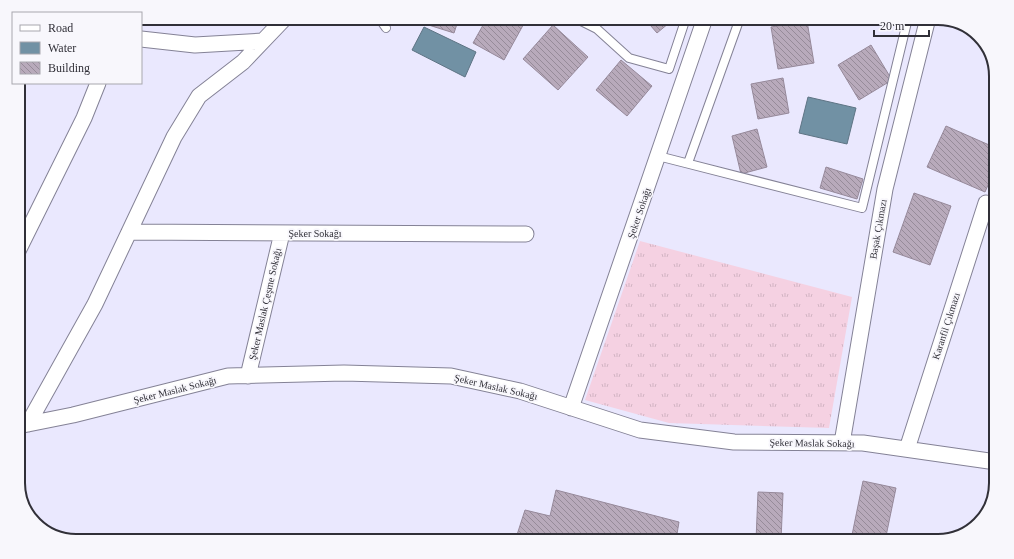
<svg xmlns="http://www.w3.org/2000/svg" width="1014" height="559" font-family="'Times New Roman',serif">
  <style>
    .grass { fill: url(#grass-tufts) }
    .water { fill: #7191a4; stroke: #5e7484 }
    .building { fill: url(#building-back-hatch); stroke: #96899a }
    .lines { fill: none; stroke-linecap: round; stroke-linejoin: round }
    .lane-casing { stroke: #848296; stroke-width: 10 }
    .street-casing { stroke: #848296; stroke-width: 17 }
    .lane { stroke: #fff; stroke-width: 8 }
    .street { stroke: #fff; stroke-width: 15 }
    .labels { text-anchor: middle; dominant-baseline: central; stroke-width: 3.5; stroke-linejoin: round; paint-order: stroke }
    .street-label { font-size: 10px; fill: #313038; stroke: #f8f7fc }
    .rim { fill: none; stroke: #313038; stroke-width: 2 }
  </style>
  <defs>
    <pattern id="grass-tufts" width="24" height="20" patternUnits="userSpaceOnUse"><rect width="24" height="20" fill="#f5d1e2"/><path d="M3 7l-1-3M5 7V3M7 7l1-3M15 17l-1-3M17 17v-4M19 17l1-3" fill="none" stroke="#d2b4c3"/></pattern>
    <pattern id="building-back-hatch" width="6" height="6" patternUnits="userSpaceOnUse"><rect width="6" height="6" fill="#b8aabb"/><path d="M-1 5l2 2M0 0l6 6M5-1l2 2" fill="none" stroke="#968b99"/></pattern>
  </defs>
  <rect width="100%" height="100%" fill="#eae8fe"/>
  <!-- grass -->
  <path class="grass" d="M640,241L852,297L829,428L669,423L585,400Z"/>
  <!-- water -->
  <path class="water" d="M424,27L476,52L465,77L412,50Z
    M808,97L856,108L847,144L799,133Z"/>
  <!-- building -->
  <path class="building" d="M420,18H459L454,33L419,22Z
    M487,18H527L504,60L473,43Z
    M644,18H675L657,33Z
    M807,21L814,63L778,69L771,27Z
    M553,25L588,57L558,90L523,59Z
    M871,45L892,80L859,100L838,65Z
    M621,60L652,86L627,116L596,90Z
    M783,78L789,113L758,119L751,84Z
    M946,126L996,148V167L985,192L927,167Z
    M757,129L767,167L741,174L732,136Z
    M826,167L863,179L857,199L820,188Z
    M914,193L951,206L930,265L893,252Z
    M863,481L896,488L885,541L851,540Z
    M556,490L679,522L677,534L671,533L669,541H515L525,510L550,516Z
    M758,492L783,493L781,541H756Z"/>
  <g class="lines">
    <defs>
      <path id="lane" d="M379,18L386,28
        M575,18L597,29L629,58L669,69L686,18
        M658,156L862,208L908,18
        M688,163L740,18"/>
      <path id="street" d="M141,39L195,45L263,41
        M129,232L526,234
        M18,251L84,118L98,83
        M248,376L282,233
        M571,408L705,18
        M28,424L95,304L174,137L199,96L243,62L285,18
        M18,426L73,415L228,376L344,373L451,376L520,391L640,430L734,442L863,443L996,462
        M842,443L885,189L928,18
        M907,449L986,203"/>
    </defs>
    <!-- lane casing -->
    <use href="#lane" class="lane-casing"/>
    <!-- street casing -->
    <use href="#street" class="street-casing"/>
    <!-- lane -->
    <use href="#lane" class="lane"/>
    <!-- street -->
    <use href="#street" class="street"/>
  </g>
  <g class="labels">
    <!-- street labels -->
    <g class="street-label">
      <text transform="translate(639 213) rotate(-71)">Şeker Sokağı</text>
      <text transform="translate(878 229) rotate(-80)">Başak Çıkmazı</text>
      <text x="315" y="233">Şeker Sokağı</text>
      <text transform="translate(265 304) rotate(-77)">Şeker Maslak Çeşme Sokağı</text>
      <text transform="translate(946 326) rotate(-72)">Karanfil Çıkmazı</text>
      <text transform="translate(496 387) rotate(13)">Şeker Maslak Sokağı</text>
      <text transform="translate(175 390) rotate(-14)">Şeker Maslak Sokağı</text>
      <text transform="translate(812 443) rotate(1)">Şeker Maslak Sokağı</text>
    </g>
  </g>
  <!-- crop -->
  <path d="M0 0H1014V559H0ZM76 25H938A51 51 0 0 1 989 76V483A51 51 0 0 1 938 534H76A51 51 0 0 1 25 483V76A51 51 0 0 1 76 25Z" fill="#f8f7fc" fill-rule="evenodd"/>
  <path class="rim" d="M76 25H938A51 51 0 0 1 989 76V483A51 51 0 0 1 938 534H76A51 51 0 0 1 25 483V76A51 51 0 0 1 76 25Z"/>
  <!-- legend -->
  <rect x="12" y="12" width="130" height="72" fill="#f8f7fc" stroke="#a8a7ae"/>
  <rect x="20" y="25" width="20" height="6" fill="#ffffff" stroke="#a8a7ae"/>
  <text x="48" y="32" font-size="12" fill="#313038">Road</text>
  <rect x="20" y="42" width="20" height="12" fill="#7191a4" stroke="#a8a7ae"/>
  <text x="48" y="52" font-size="12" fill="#313038">Water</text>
  <rect x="20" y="62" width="20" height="12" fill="url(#building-back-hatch)" stroke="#a8a7ae"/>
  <text x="48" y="72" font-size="12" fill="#313038">Building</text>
  <!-- scale -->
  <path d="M874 30v6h55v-6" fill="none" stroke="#313038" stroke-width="2"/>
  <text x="880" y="30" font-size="12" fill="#313038" stroke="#f8f7fc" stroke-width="3" paint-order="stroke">20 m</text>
</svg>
